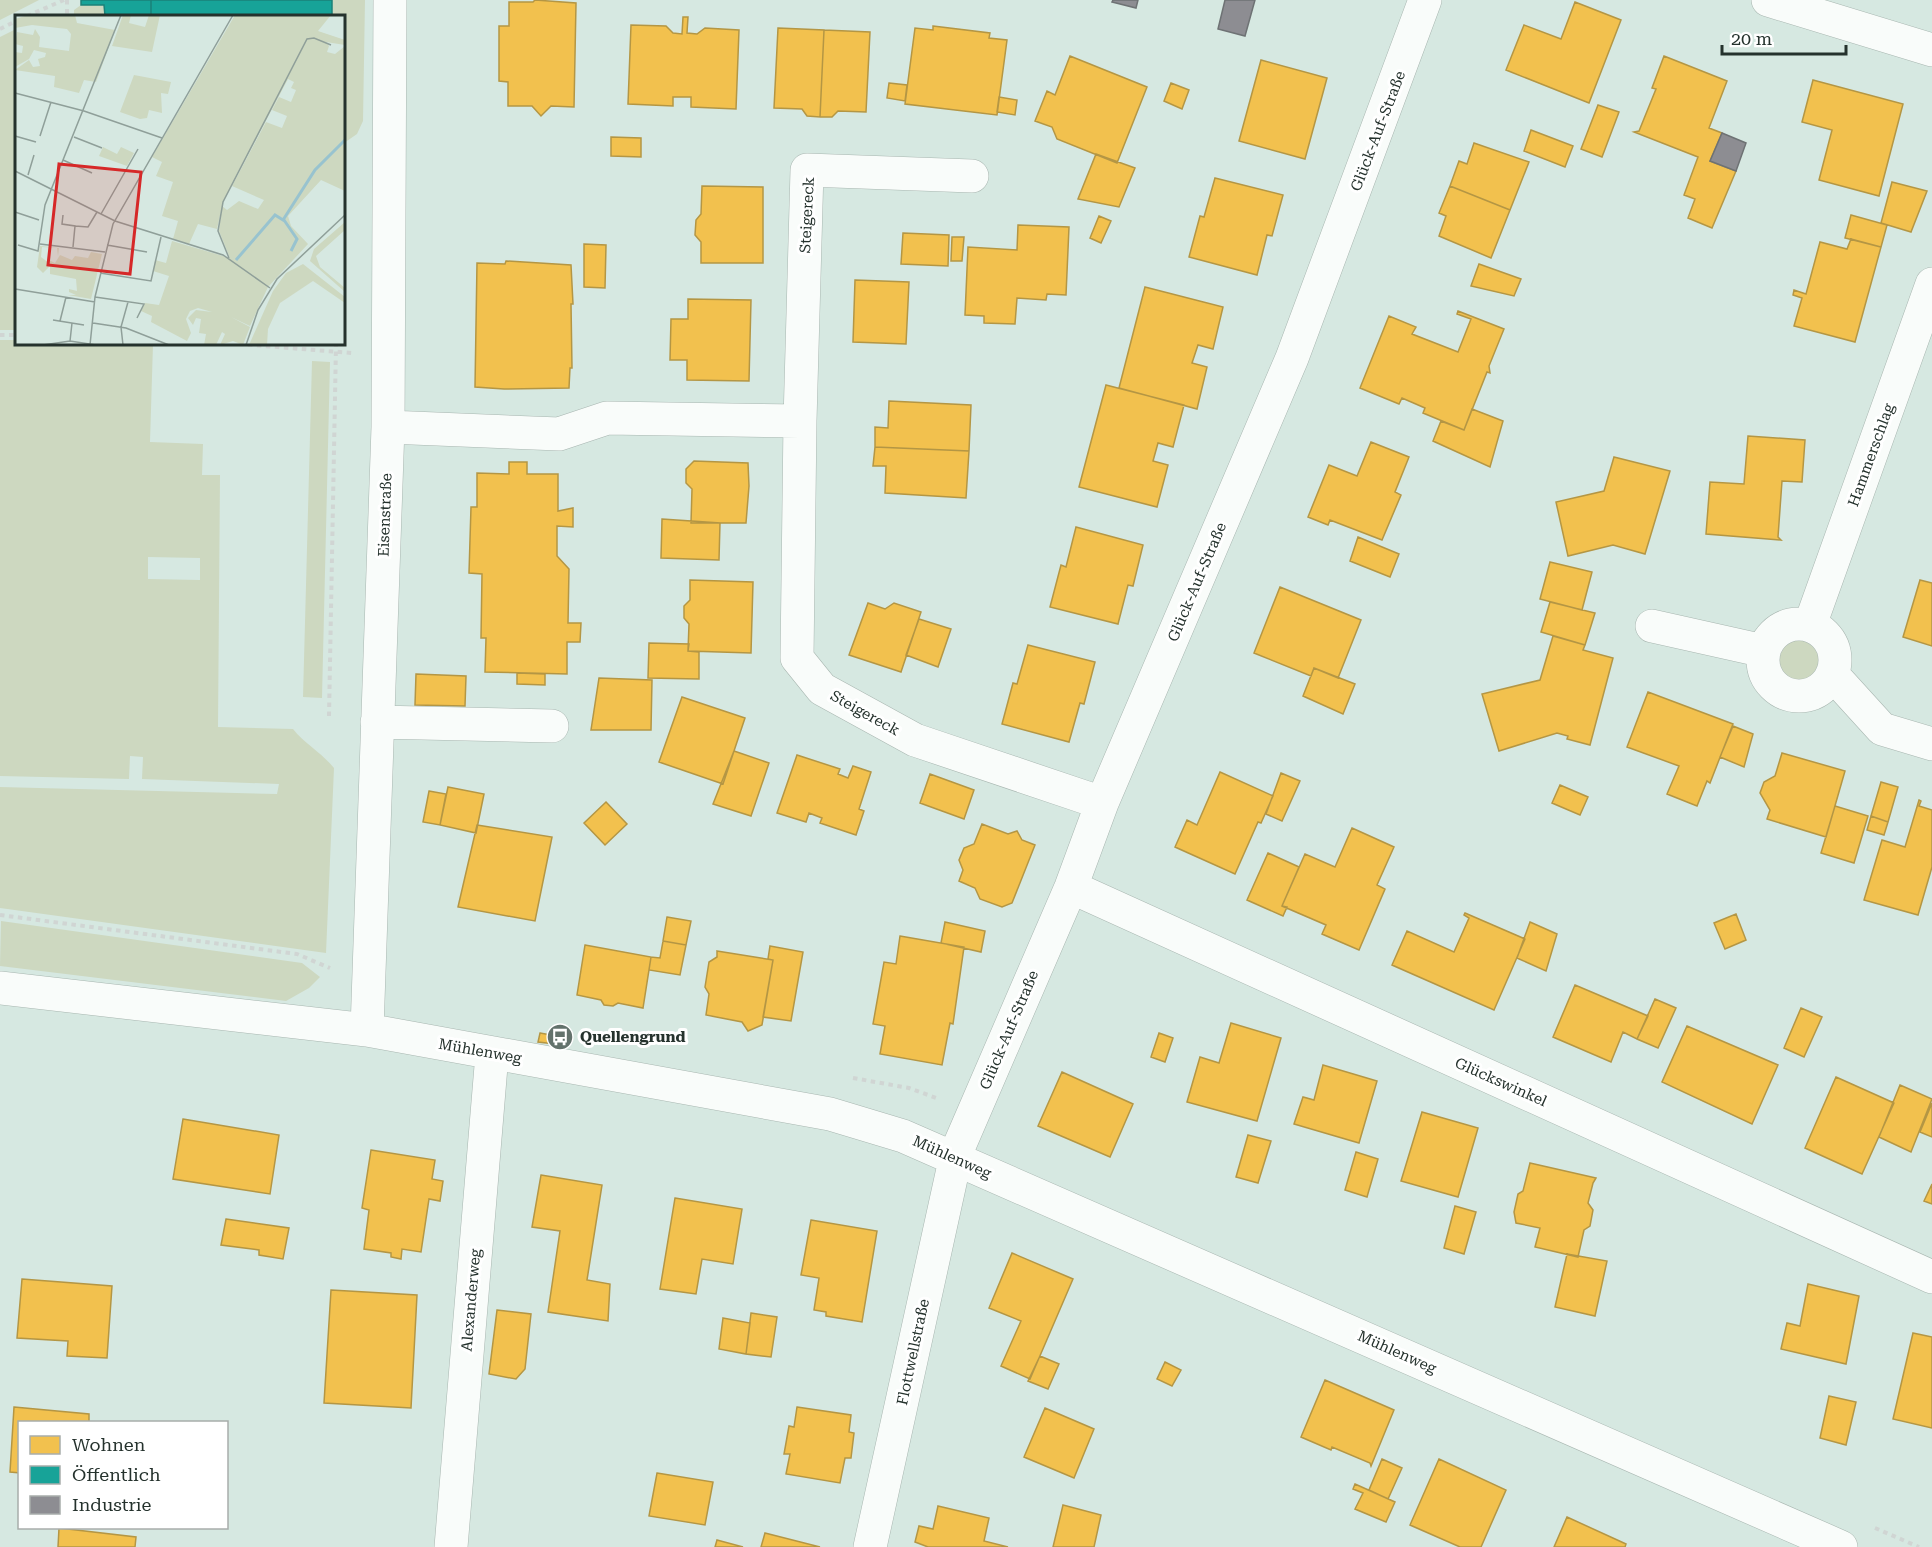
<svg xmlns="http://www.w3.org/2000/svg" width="1932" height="1547" font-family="'Roboto Serif',serif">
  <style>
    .green { fill: #cdd8c0; fill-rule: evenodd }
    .homes { fill: #f2c14e; stroke: #b49644; stroke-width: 1.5 }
    .public { fill: #17a398; stroke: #1b8178; stroke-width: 1.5 }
    .industry { fill: #8d8d92; stroke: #6e7274; stroke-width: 1.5 }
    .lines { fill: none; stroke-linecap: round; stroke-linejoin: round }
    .minor-casing { stroke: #a8b6b0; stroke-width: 34 }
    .path { stroke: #d0d5d3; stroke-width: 4; stroke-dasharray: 4.5 4.5; stroke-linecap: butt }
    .minor { stroke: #f9fcfa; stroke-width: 33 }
    .labels { text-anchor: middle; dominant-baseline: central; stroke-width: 6; stroke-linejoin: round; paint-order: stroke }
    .street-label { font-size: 15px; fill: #25322d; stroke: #fff }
    .poi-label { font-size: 15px; font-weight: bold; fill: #25322d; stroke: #fff; text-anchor: start }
    .inset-river { fill: none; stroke: #98c3cf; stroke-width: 3 }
    .inset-road { fill: none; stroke: #8f9f99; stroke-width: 1.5 }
    .view { fill: #d62828; fill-opacity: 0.15; stroke: #d62828; stroke-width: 3 }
    .inset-edge { fill: none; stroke: #25322d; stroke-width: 3 }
  </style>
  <rect width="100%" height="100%" fill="#d6e8e1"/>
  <!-- green -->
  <path class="green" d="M0,0H39L0,20Z
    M332,0H365L363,121L357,134L344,143V155V16H332Z
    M81,5H104L105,16H74V10Z
    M16,29V330H0V37Z
    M0,340H16V344H153L150,442L203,444L202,475H220L218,727L293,729C305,744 322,753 334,768L326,953L0,908V787L277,794L279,784L142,779L143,757L130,756L129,779L0,776ZM148,557L200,558V580L148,579Z
    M312,361L330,362L322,698L303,697Z
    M1777 660a22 22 0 1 1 44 0a22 22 0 1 1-44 0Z
    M1,921L302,963L320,977L309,988L286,1001L0,966Z"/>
  <!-- homes -->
  <path class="homes" d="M535,0L576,3L574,107L551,106L541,116L532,106H508V82L499,81V26H509V2H533Z
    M1575,2L1621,20L1589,103L1506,70L1524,25L1561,39Z
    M683,17H688L687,33L697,34L705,28L739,30L736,109L691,107V97H673V106L628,104L631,25L666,26L673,33L682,34Z
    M933,26L990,33L989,38L1007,40L997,115L905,104L915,28L933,30Z
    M778,28L824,30L820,117L807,116L802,109L774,108Z
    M824,30L870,32L866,112L838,111L832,117H820Z
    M1070,56L1147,87L1117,163L1057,139L1052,127L1035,121L1047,91L1055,95Z
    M1664,56L1727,81L1709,128L1722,133L1710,161L1736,171L1712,228L1688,218L1695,199L1684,195L1698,157L1634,132L1639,131L1656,89L1652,88Z
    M1261,60L1327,78L1305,159L1239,141Z
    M1813,80L1903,104L1879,196L1819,180L1832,130L1802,122Z
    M889,83L907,85L905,101L887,98Z
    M1171,83L1189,90L1182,109L1164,101Z
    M999,97L1017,100L1015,115L997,112Z
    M1598,105L1619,112L1602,157L1581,149Z
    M1531,130L1573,146L1565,167L1524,151Z
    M611,137L641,138V157L611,156Z
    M1474,143L1529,162L1510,210L1450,186L1459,161L1467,164Z
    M1096,154L1135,168L1119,207L1078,199Z
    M1215,178L1283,195L1272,236L1267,235L1257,275L1189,257L1200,216L1204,217Z
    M1892,182L1927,191L1911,232L1881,223Z
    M702,186L763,187V263H701V242L695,235L696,220L701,214Z
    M1450,186L1510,210L1491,258L1439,236L1446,216L1439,213Z
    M1851,215L1887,225L1881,247L1845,238Z
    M1099,216L1111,221L1101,243L1090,238Z
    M1018,225L1069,227L1066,295L1047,294L1046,300L1017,298L1015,324L984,323V316L965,315L968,247L1017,250Z
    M903,233L949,235L948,266L901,264Z
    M952,237H964L962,261H951Z
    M1851,239L1881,247L1855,342L1794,326L1802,298L1793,295L1794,290L1806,294L1820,242L1847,249Z
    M584,244L606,245L605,288L584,287Z
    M506,261L571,265L573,304H571L572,368H570L569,388L504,389L475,387L477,263L505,264Z
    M1479,264L1521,279L1514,296L1471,286Z
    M855,280L909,282L906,344L853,342Z
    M1145,287L1223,307L1213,349L1198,345L1192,363L1207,367L1197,409L1119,388Z
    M688,299L751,300L749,381L687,380V360H670L671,319H688Z
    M1458,311L1504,329L1489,366L1490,373L1487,372L1464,430L1423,413L1425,408L1402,398L1399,404L1360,388L1389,316L1416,327L1412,334L1458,352L1471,319L1457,314Z
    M1106,385L1184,405L1173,447L1158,443L1153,461L1168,465L1157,507L1079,487Z
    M889,401L971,405L969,451L875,447V427L888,428Z
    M1472,409L1503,421L1490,467L1433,441L1441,421L1464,430Z
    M1748,436L1805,440L1802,482L1782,481L1778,537L1781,540L1706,534L1710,482L1744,484Z
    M1371,442L1409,457L1395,492L1401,495L1382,540L1330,520L1328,525L1308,517L1329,465L1357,476Z
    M875,447L969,451L966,498L885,493L886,466H873Z
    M1614,457L1670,471L1645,554L1613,545L1568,556L1556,502L1604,491Z
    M694,461L748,463L749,486L746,523H691L692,489L686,483V469Z
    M509,462H527V474H558V511L573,508V527L557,526V556L569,569L568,623H581L580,642H567V674L485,672L486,638H481L482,574L469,573L471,507H477V473L509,474Z
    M662,519L720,523L719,560L661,558Z
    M1076,527L1143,545L1133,586L1128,585L1118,624L1050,607L1061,565L1066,567Z
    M1358,537L1399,554L1390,577L1350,561Z
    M1550,562L1592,572L1582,610L1540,599Z
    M690,580L753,582L751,653L688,651L689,624L684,618V606L690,600Z
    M1920,580L1932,583V646L1903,637Z
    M1280,587L1361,620L1338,678L1314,668L1311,676L1254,653Z
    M1550,602L1595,613L1585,645L1541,632Z
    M868,603L885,609L894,603L921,612L901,672L849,655Z
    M919,619L951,629L938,667L906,655Z
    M1553,636L1585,645L1583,650L1613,658L1590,745L1567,739L1568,736L1557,733L1499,751L1482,694L1540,680Z
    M649,643L689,644L688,651L699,652V679L648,678Z
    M1028,645L1095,662L1084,704L1080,703L1069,742L1002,724L1013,683L1017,684Z
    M1314,668L1355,684L1343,714L1303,696Z
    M517,673L545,674V685L517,684Z
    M416,674L466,676L465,706L415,705Z
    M599,678L652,680L651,730H591Z
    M1648,692L1733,724L1710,783L1707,781L1697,806L1667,794L1679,766L1627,747Z
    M682,697L745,718L723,784L659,762Z
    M1733,726L1753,734L1744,767L1720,757Z
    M734,751L769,763L751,816L713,804Z
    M1782,753L1845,771L1826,837L1767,819L1770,810L1760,793L1764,782L1775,776Z
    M797,755L840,769L838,774L848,778L853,766L871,772L859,809L864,811L856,835L820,823L822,818L809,813L806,822L777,813Z
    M1220,772L1273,796L1261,823L1258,822L1235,874L1175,847L1187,820L1197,825Z
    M1281,773L1300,781L1282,821L1266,814Z
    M930,774L974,790L964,819L920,803Z
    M1881,782L1898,787L1888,822L1871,816Z
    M1560,785L1588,797L1580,815L1552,803Z
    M448,787L484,794L476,833L440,825Z
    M429,791L446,794L440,825L423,822Z
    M1919,800L1921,801L1919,806L1932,810V867L1918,915L1864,900L1882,840L1905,847Z
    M606,802L627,824L605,845L584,823Z
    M1835,806L1868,816L1854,863L1821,853Z
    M1871,816L1888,822L1884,835L1867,830Z
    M982,824L1008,834L1017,831L1022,840L1035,845L1012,903L1002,907L980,899L975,888L959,881L963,870L959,860L964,848L974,844Z
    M477,825L552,837L535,921L458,907Z
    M1352,828L1394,847L1377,885L1385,889L1359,950L1322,934L1326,925L1282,906L1305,854L1335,867Z
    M1268,853L1299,867L1282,906L1287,907L1283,916L1247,900Z
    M1465,913L1525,939L1494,1010L1392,965L1407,931L1454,952L1469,918L1464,915Z
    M1736,914L1746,940L1725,949L1714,923Z
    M667,917L691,921L686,945L663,941Z
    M945,922L985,931L981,952L941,943Z
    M1530,922L1557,934L1546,971L1517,958Z
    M900,936L964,947L953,1024L950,1023L942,1065L880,1054L885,1026L873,1024L884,962L896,964Z
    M663,941L686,945L680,975L649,970L651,957L660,958Z
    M585,945L651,957L643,1008L618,1003L613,1006L604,1005L601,1000L577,995Z
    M770,946L803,952L791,1021L763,1017L773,960L768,959Z
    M717,951L773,960L762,1025L748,1031L742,1022L706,1015L709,994L705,987L709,962L717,957Z
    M1575,985L1648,1016L1637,1039L1623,1032L1611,1062L1553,1037Z
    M1655,999L1676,1008L1658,1048L1637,1039Z
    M1801,1008L1822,1017L1804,1057L1784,1048Z
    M1231,1023L1281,1038L1257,1121L1187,1102L1200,1057L1219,1063Z
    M1687,1026L1778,1065L1752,1124L1662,1082Z
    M540,1033L557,1036L555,1044L538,1042Z
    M1159,1033L1173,1038L1165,1062L1151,1057Z
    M1323,1065L1377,1081L1359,1143L1294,1124L1303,1097L1314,1100Z
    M1062,1072L1133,1104L1110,1157L1038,1126Z
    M1836,1077L1894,1103L1862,1174L1805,1148Z
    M1900,1085L1932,1099L1911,1152L1879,1137Z
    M1932,1103V1137L1920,1132Z
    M1422,1112L1478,1128L1458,1197L1401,1181Z
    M183,1119L279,1135L270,1194L173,1179Z
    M1248,1135L1271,1141L1258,1183L1236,1177Z
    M371,1150L435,1160L432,1179L443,1181L440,1201L429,1199L421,1252L402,1249L401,1259L391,1257V1253L364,1249L369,1210L362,1208Z
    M1356,1152L1378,1159L1367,1197L1345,1190Z
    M1530,1163L1596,1178L1593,1183L1588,1203L1593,1210L1590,1226L1584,1230L1578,1257L1535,1247L1540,1228L1516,1223L1514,1212L1518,1194L1523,1191Z
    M541,1175L602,1185L587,1280L610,1284L608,1321L548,1312L560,1231L532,1227Z
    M1932,1184V1204L1924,1201Z
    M675,1198L742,1209L733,1264L702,1259L696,1294L660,1289Z
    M1455,1206L1476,1212L1464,1254L1444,1248Z
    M226,1219L289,1228L283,1259L259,1255V1250L221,1245Z
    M811,1220L877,1231L862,1322L826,1316V1312L814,1310L819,1278L801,1275Z
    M1012,1253L1073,1279L1030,1379L1001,1366L1021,1321L989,1308Z
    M1567,1254L1607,1261L1595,1316L1555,1307Z
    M22,1279L112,1286L107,1358L67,1356L68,1341L17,1338Z
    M1808,1284L1859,1296L1846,1364L1781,1349L1787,1323L1800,1326Z
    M331,1290L417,1295L411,1408L324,1403Z
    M497,1310L531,1314L525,1369L516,1379L489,1374Z
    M751,1313L777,1317L771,1357L746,1354Z
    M723,1318L750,1323L746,1354L719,1349Z
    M1913,1333L1932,1337V1428L1893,1419Z
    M1040,1356L1059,1364L1048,1389L1028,1381Z
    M1165,1362L1181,1370L1172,1386L1157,1379Z
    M1325,1380L1394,1410L1371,1466L1370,1463L1332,1447L1331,1450L1301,1437Z
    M1829,1396L1856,1402L1846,1445L1820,1438Z
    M14,1407L89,1414V1422H20V1473L10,1472Z
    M797,1407L851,1415L849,1432L854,1433L851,1458H845L840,1483L786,1474L790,1454H784L789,1426L794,1427Z
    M1045,1408L1094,1429L1074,1478L1024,1457Z
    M1382,1459L1402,1468L1388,1499L1369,1490Z
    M1439,1459L1506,1490L1481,1547H1460L1410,1525Z
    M657,1473L713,1482L705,1525L649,1516Z
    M1355,1484L1395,1502L1386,1522L1355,1509L1363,1493L1353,1489Z
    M1063,1505L1101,1515L1094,1547H1053Z
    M938,1506L989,1518L984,1541L1008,1547H928L915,1542L919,1526L933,1529Z
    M1567,1517L1626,1544L1625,1547H1554Z
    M59,1528L136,1537L135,1547H58Z
    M765,1533L820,1547H761Z
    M717,1540L743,1547H715Z"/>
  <!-- public -->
  <path class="public" d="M81,0H151V16H105L104,5H81Z
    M151,0H332V16H151Z"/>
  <!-- industry -->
  <path class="industry" d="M1113,0H1138L1136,8L1112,2Z
    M1225,0H1255L1245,36L1218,29Z
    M1722,133L1746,143L1736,171L1710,161Z"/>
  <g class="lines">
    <defs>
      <path id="minor" d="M1768,0L1932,50
        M800,421L797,658L822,689L915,740L1102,803
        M388,427L559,434L607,418L800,421L807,170L972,176
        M1763 660a36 36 0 1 1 72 0a36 36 0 1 1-72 0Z
        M1810,625L1932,284
        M1652,626L1764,651
        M1832,674L1882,729L1932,744
        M377,722L552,726
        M1071,887L1932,1277
        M0,988L367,1030L830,1114L903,1136L1841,1547
        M367,1030L388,427L390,0
        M451,1547L492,1054
        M870,1547L957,1151L1071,887L1102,803L1292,358L1425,0"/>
    </defs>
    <!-- minor casing -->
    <use href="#minor" class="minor-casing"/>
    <!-- path -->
    <path class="path" d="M67,0V16
      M27,16L64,0
      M0,29L16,21
      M0,335H16
      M239,344L352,353
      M329,716L336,344
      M0,915L297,954L330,968
      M853,1078L909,1088L939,1099
      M1875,1528L1919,1547"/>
    <!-- minor -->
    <use href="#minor" class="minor"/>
  </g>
  <!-- icons -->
  <defs>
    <symbol id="bus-disc" viewBox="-11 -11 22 22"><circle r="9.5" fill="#63726c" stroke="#fff"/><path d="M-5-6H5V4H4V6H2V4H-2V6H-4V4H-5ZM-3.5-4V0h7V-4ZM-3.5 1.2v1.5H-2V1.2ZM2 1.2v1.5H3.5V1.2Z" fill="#fff"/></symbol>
  </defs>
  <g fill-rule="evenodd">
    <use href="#bus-disc" x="545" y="1022" width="30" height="30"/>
  </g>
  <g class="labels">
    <!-- street labels -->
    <g class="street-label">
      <text transform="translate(1378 131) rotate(-69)">Glück-Auf-Straße</text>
      <text transform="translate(807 215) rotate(-87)">Steigereck</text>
      <text transform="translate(1871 455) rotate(-70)">Hammerschlag</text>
      <text transform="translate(385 515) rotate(-88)">Eisenstraße</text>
      <text transform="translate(1197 582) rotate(-67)">Glück-Auf-Straße</text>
      <text transform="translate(865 713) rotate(29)">Steigereck</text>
      <text transform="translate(1009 1030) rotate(-67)">Glück-Auf-Straße</text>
      <text transform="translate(480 1051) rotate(10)">Mühlenweg</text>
      <text transform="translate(1501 1082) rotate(24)">Glückswinkel</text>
      <text transform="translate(952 1157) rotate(24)">Mühlenweg</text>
      <text transform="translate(471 1300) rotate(-85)">Alexanderweg</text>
      <text transform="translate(913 1352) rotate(-78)">Flottwellstraße</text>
      <text transform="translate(1397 1352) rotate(24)">Mühlenweg</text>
    </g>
    <!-- poi labels -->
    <g class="poi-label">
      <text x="580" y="1037">Quellengrund</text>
    </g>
  </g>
  <!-- overview -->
  <g transform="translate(15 15)">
    <rect width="330" height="330" fill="#d6e8e1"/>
    <path d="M13,0H60L62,8L100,15L81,67L69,65L64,78L39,72L40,61L0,55L14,45L18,52L25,51L23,44L30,42L31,38L19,35L14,44L0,52V37L7,38L8,31L0,29L2,17L18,20L20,14L25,22L24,32L54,36L56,19L52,14L17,10L0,13V4ZM108,0H116L114,8L130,12L134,0H145L137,37L97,31ZM220,0H316L303,16L330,25V30L311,27L314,31L312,37L320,39L330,31V176L306,165L273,201L276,211L293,229L253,272L235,311L216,302L235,312L228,330L218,326L205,330L210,319L207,317L201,330H189L191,319L184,318L186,304L181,303L178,310L173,303L181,295L197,297L183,293L175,296L171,304L176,318L172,326L136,307L137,301L126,296L130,288L144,290L154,261L138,256L140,245L151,248L157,226L215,243L204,216L207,191L212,195L224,186L243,194L249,185L217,171L251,107L267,113L272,101L257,95L264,82L276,87L281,75L276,73L279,67L273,64L208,187L202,214L183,209L174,229L158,224L163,206L147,201L158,167L141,161L147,147L137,142ZM119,60L156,67L153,79L146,78L147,98L134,95L132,103L125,104L105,97ZM88,132L102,139L106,132L119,138L112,151L84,141ZM330,207V215L301,241L305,252L330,273V277L295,246L299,234ZM25,231L44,233L43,241L42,233L27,232L26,242L34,248V245L40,248L45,240L57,245L60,241L73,243L76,237L87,239L76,284L53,280H61L54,277V274L62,276L61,264L35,259V251L28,258L22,252ZM288,249L330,282V288L298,266L265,288L253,314L252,330H234L258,276L271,258Z" fill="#cdd8c0"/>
    <path class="inset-river" d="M269,205L282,224L276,236M221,245L260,200L268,205L300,155L330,125"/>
    <path class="inset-road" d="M0,78L69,96L147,123M0,121L21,127M25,121L36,87M59,122L87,133M48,145L77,158M0,156L100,206L208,240L255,273M13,160L19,140M0,197L24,205M86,199L123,134M48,200L47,209L60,211L58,232M60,211L73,212L82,197M25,229L90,237M3,230L23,236L30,190L106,0M92,230L132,237M214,243L203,216L208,187L292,24L299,23L316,30M85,258L136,266L146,222M0,274L80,287M80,282L129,289L122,303M38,305L69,310M45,306L51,282M78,308L111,313L154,330M55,326L57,308M28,330L55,326L81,330M75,330L80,282L98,209L218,0M108,330L106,312L113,287M231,330L243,295L262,264L330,200"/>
    <path class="view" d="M44,149L126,157L115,259L33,250Z"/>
    <rect width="330" height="330" class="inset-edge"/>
  </g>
  <!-- legend -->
  <rect x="18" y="1421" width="210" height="108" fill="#ffffff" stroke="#a8adab" stroke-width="1.5"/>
  <rect x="30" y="1436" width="30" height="18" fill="#f2c14e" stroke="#a8adab" stroke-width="1.5"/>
  <text x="72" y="1451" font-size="18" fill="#25322d">Wohnen</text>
  <rect x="30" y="1466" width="30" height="18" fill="#17a398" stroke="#a8adab" stroke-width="1.5"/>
  <text x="72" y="1481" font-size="18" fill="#25322d">Öffentlich</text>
  <rect x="30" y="1496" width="30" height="18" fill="#8d8d92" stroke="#a8adab" stroke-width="1.5"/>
  <text x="72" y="1511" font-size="18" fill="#25322d">Industrie</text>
  <!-- scale -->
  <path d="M1722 45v9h124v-9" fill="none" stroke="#25322d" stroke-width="3"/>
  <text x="1731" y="45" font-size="18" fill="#25322d" stroke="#ffffff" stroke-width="4.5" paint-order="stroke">20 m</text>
</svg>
